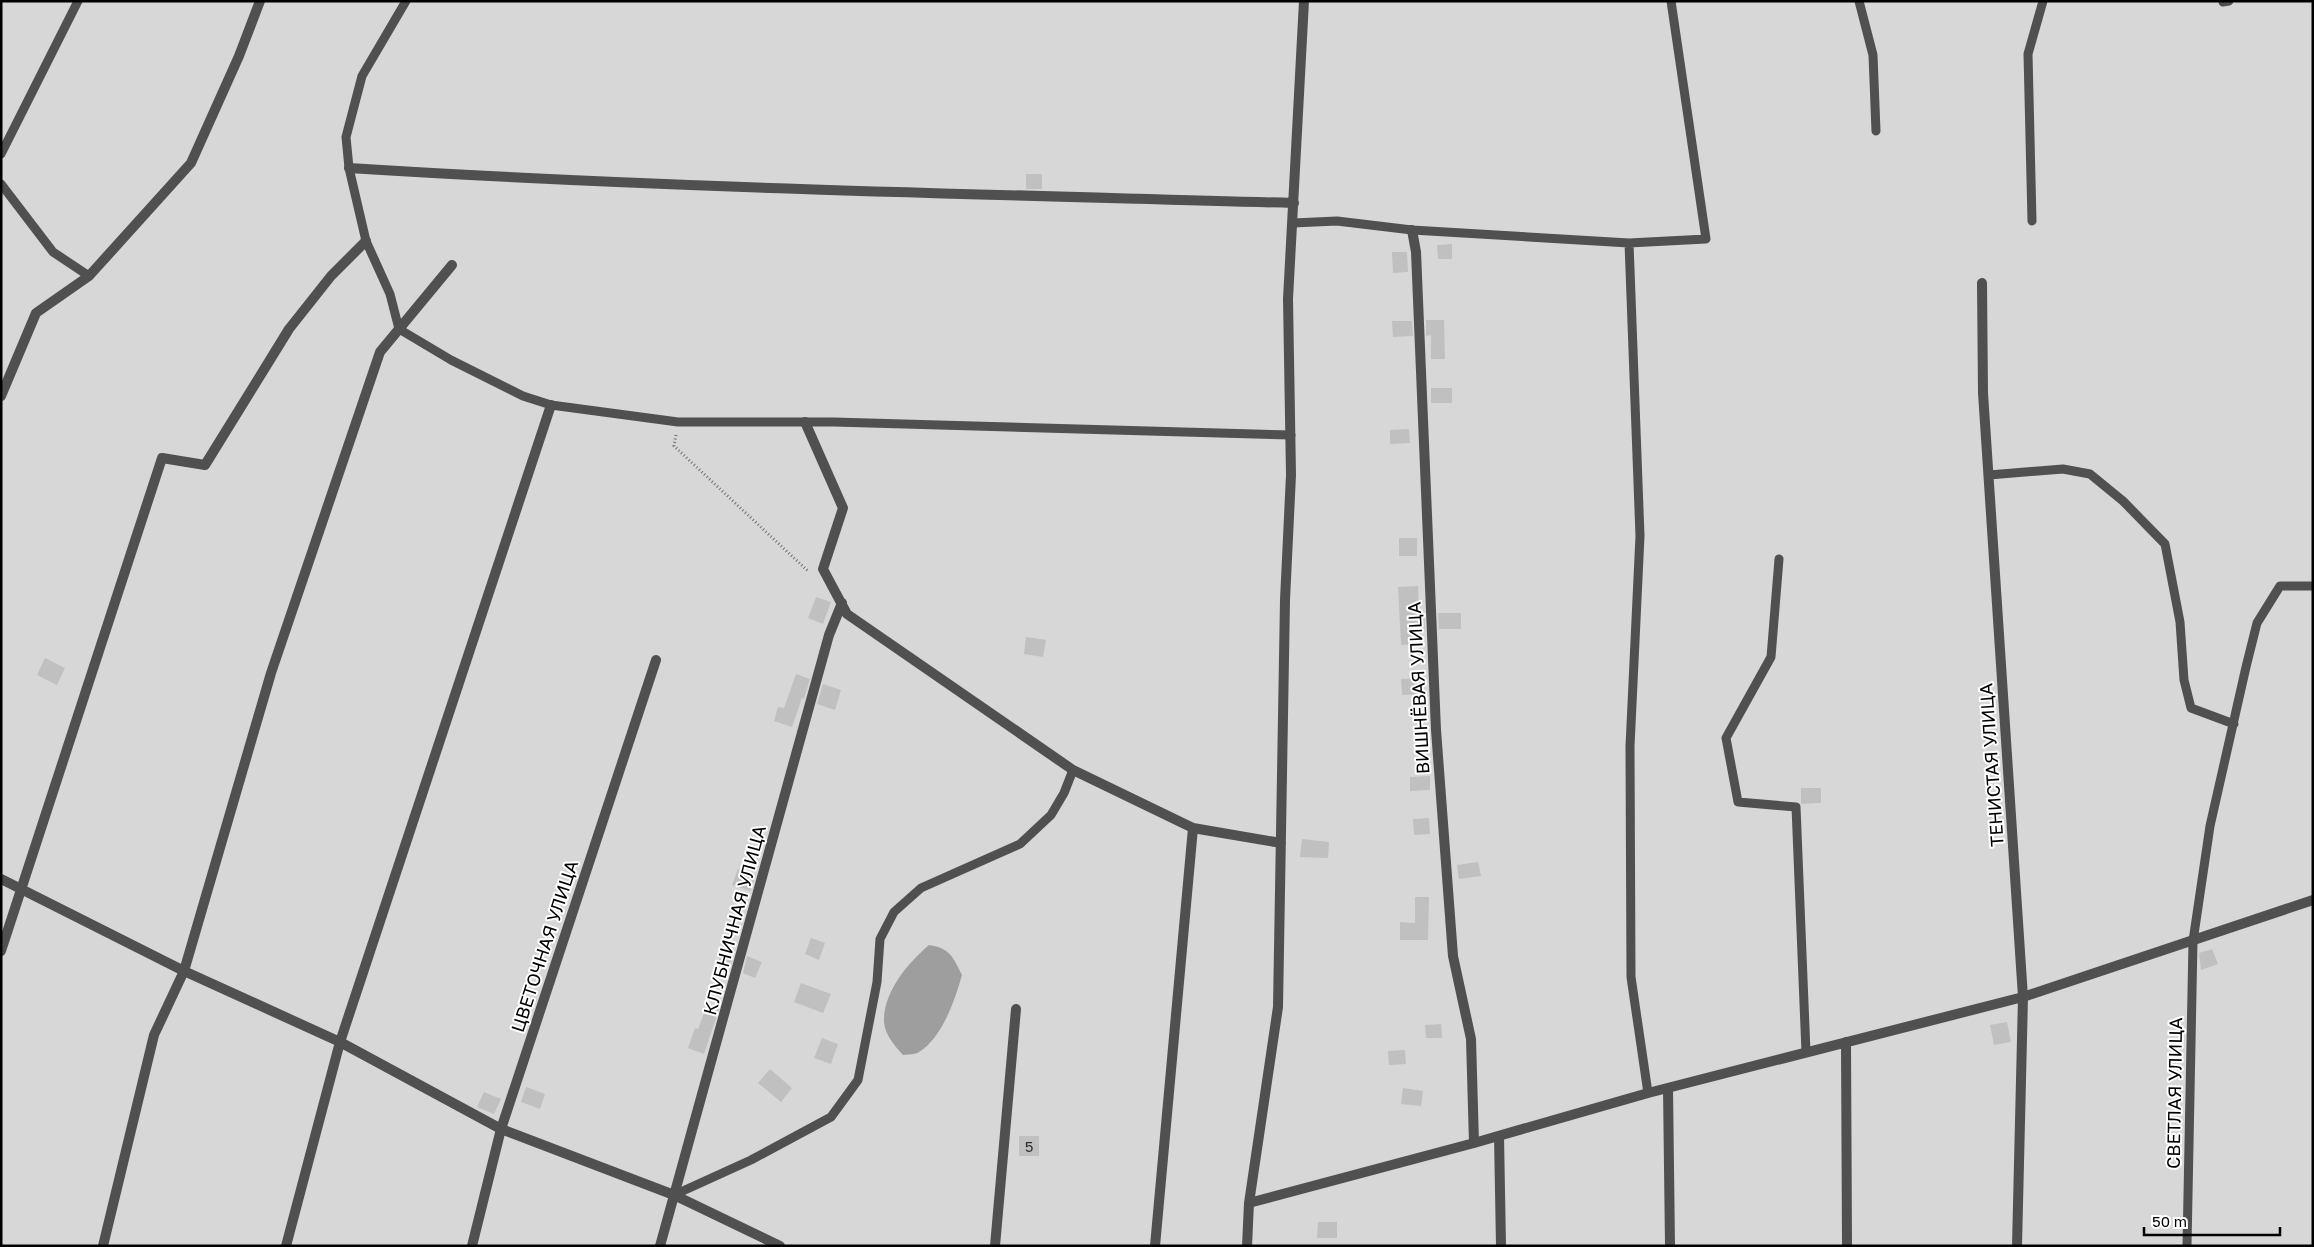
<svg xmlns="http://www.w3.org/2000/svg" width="2314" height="1247" font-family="'Golos Text',sans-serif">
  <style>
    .green { fill: #d7d7d7 }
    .water { fill: #9e9e9e }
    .building { fill: #c0c0c0 }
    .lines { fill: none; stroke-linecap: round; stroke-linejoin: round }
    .path { stroke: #727272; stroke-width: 3; stroke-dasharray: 1 2.5; stroke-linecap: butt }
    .lane { stroke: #505050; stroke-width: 9 }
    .street { stroke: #505050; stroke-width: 10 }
    .labels { text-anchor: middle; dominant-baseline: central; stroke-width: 4; stroke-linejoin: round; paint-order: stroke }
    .number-label { font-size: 15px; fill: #303030 }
    .street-label { font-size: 18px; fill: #000; stroke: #fff }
  </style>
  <rect width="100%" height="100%" fill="#fff"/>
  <!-- green -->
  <path class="green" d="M1,1H2313V1246H1Z"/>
  <!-- water -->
  <path class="water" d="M929,945C950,948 953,957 962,975C955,1000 942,1038 919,1052C915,1055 908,1054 903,1055C895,1046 885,1035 884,1022C883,992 908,963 929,945Z"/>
  <!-- building -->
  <path class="building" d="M1026,174H1042V189H1026Z
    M1452,244V259H1438L1437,245Z
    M1392,252H1407L1408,272L1393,273Z
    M1426,320H1444L1445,359H1431V335L1426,336Z
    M1392,321H1412L1413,336L1393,337Z
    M1431,388H1452V403H1431Z
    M1409,429L1410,443L1390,444V430Z
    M1399,538H1417V556H1399Z
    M1418,586L1419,613H1424L1425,629H1420L1421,644L1401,645L1398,587Z
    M816,597L831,602L823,624L808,618Z
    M1438,613H1461V629H1439Z
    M1026,637L1046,640L1043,657L1024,654Z
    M45,658L65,668L57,685L37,675Z
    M796,674L810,679L804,699L802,698L792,727L774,721L778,707L784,708Z
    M1420,678V694L1402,695L1401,679Z
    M823,684L841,690L835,710L817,704Z
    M1430,776V790L1410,791V777Z
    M1801,788H1821V803L1801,804Z
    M1429,818L1430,834L1414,835L1413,819Z
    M1302,839L1329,842L1328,858L1300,857Z
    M1478,862L1481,876L1459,879L1457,865Z
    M738,869L756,875L750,891L732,885Z
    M1415,897H1429L1428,940H1400V922L1415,923Z
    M811,938L825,943L819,960L805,954Z
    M724,946L734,951L730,968L718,962Z
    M2212,949L2218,964L2201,970L2199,953Z
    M747,956L762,962L755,978L743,973Z
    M801,983L831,994L823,1013L794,1002Z
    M707,1005L719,1009L704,1054L688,1048L695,1028L698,1029Z
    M2007,1022L2011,1042L1994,1045L1990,1025Z
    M1441,1024L1442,1038H1426L1425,1025Z
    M822,1038L838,1044L831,1064L814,1058Z
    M1405,1050L1406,1064L1389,1065L1388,1051Z
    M770,1069L792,1088L781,1102L758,1083Z
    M526,1087L545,1094L540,1109L521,1102Z
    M1403,1088L1423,1091L1421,1106L1401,1104Z
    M484,1092L501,1099L494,1114L477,1107Z
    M1019,1136H1039V1156H1019Z
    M1318,1222H1337V1238H1317Z"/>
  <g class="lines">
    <!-- path -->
    <path class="path" d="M676,435L674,446L809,572"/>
    <!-- lane -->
    <path class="lane" d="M406,1L362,76L346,137L349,168L366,241L390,294L399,329L451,360L523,396L551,405L678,422H834L1291,435
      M1859,1L1873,55L1876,131
      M2223,2L2229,1
      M1,154L78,1
      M1,184L53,252L89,276
      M2032,221L2028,54L2043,1
      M1293,223L1337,221L1412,230L1629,243L1706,239L1671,1
      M1629,243L1640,536L1630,746L1631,977L1648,1093
      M1989,475L2063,469L2090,474L2123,501L2165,544L2180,622L2184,680L2191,708L2234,724
      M1779,559L1771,657L1726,738L1738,802L1796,807L1806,1052
      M674,1195L751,1160L831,1117L858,1080L877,982L880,939L894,912L921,888L1020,844L1051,815L1064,793L1073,770
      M2187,1246L2193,941L2210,826L2246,667L2257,623L2280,586H2313"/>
    <!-- street -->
    <path class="street" d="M349,168C663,188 979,194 1294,203
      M1412,230L1416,252L1436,730L1453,956L1471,1039L1474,1143
      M1982,283L1983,393L2023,997L2017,1246
      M1,396L36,313L89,276L191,163L239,56L260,1
      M805,422L843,508L823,569L847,614L1073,770L1193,828L1281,843
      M1,879L184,971L340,1042L501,1129L674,1195L780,1246
      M1,951L162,458L205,465L289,329L331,276L366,241
      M1846,1042L1847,1246
      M1668,1088L1670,1246
      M1499,1136L1501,1246
      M1249,1203L1474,1143L1648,1093L2023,997L2313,900
      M103,1246L154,1035L184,971L271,673L380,352L452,265
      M286,1246L340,1042L551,405
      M472,1246L501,1129L656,660
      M660,1246L829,635L842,603
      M995,1246L1016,1009
      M1155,1246L1193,828
      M1247,1246L1249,1203L1278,1007L1285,600L1291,475L1288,299L1304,1"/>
  </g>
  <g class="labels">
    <!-- number labels -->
    <g class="number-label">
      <text x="1029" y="1146">5</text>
    </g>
    <!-- street labels -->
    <g class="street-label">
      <text transform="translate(1418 688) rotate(-93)">ВИШНЁВАЯ УЛИЦА</text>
      <text transform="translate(1991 765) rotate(-94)">ТЕНИСТАЯ УЛИЦА</text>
      <text transform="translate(734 920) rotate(-75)">КЛУБНИЧНАЯ УЛИЦА</text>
      <text transform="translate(544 946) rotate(-72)">ЦВЕТОЧНАЯ УЛИЦА</text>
      <text transform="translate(2174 1093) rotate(-89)">СВЕТЛАЯ УЛИЦА</text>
    </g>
  </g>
  <!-- border -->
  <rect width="2314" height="1247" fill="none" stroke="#000000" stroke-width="5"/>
  <!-- scale -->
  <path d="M2144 1227v8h136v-8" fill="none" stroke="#000000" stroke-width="2.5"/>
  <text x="2152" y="1227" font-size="15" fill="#000000" stroke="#ffffff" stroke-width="4" paint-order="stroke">50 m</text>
</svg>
